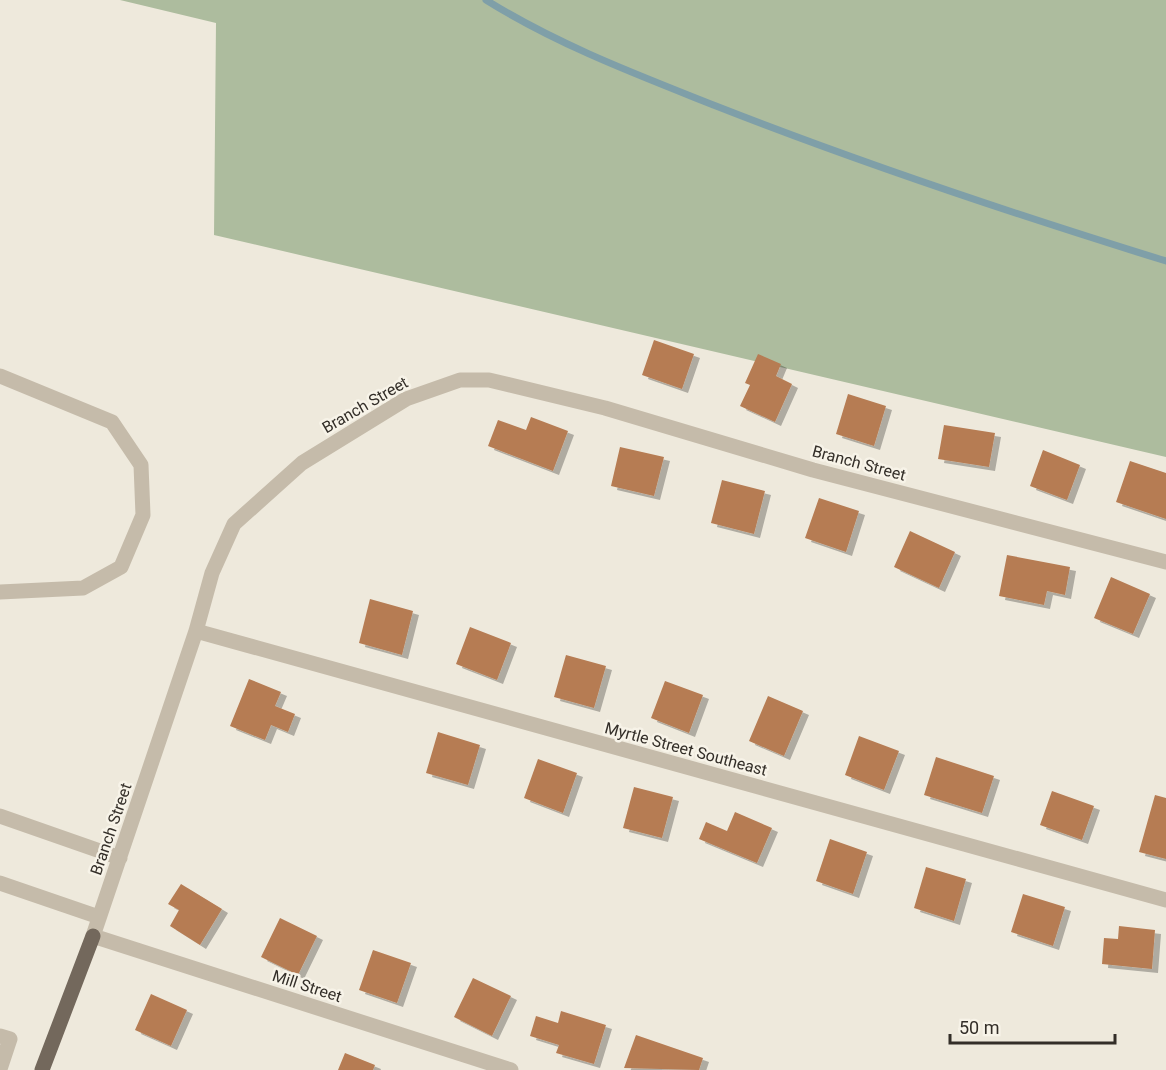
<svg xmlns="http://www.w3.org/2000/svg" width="1166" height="1070" font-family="Roboto,sans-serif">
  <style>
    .green { fill: #adbc9e }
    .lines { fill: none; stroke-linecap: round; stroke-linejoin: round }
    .stream { stroke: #7f9fa8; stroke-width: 7 }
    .building { fill: #b67c53; filter: url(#shadow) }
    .minor { stroke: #c5bbaa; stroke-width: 15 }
    .major { stroke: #73685c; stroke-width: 15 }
    .labels { text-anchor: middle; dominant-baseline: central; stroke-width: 5; stroke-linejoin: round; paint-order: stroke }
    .street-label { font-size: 16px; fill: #332e28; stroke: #f7f3e8 }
  </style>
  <defs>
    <filter id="shadow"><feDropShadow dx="6" dy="4" stdDeviation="0" flood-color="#0004"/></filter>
  </defs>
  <rect width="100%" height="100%" fill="#eee9dc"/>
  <!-- green -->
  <path class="green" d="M120,0H1166V457L214,235L216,23Z"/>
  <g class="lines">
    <!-- stream -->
    <path class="stream" d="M486,0C558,45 638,75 716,106C864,164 1014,214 1166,261"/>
  </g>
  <!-- building -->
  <path class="building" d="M654,340L694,354L682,389L642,375Z
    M758,354L781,364L776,376L792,384L775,422L740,406L750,385L745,383Z
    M848,394L886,406L874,446L836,434Z
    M531,417L568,431L553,471L488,446L498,420L526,430Z
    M944,425L995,433L989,467L938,459Z
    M620,447L664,457L654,496L611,486Z
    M1043,450L1080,465L1067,500L1030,486Z
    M1130,461L1166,473V519L1116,502Z
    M722,480L765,491L754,534L711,523Z
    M819,498L859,511L846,552L805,538Z
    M910,531L955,552L939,588L894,567Z
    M1007,555L1070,567L1065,595L1047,591L1044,605L999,596Z
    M1111,577L1150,594L1133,634L1094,618Z
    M370,599L413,611L402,655L359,643Z
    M470,627L511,643L497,680L456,664Z
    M566,655L606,666L594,708L554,697Z
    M249,679L281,692L275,706L295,714L288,732L271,725L265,740L230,726Z
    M665,681L703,695L689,733L651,718Z
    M768,696L803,711L784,756L749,741Z
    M438,732L480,745L468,785L426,773Z
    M859,736L899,751L884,790L845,775Z
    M936,757L994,776L982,813L924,795Z
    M538,759L577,773L563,813L524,798Z
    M634,787L673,797L662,838L623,828Z
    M1052,791L1094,806L1082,840L1040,825Z
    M1155,795L1166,798V859L1139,852Z
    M735,812L772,828L757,863L699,839L706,822L727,831Z
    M830,839L867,852L853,894L816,881Z
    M926,867L966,879L954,921L914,908Z
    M181,884L222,909L200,945L170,926L179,910L168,904Z
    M1023,894L1065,907L1053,946L1011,932Z
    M280,918L317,936L298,975L261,957Z
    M1119,926L1155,930L1152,969L1102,964L1104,938L1118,939Z
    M373,950L411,963L397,1003L359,990Z
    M473,978L511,996L492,1036L454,1017Z
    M151,994L187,1010L171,1046L135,1030Z
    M561,1011L606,1025L594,1064L556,1053L559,1045L530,1036L536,1016L558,1023Z
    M636,1035L703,1058L699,1070L624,1068Z
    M345,1053L375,1065L373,1070H338Z"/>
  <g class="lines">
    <!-- minor -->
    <path class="minor" d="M0,376L112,422L141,465L143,515L121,567L83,588L0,592
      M196,631L1166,900
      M0,816L120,858
      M0,883L99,917
      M0,1036L10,1039L0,1069
      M511,1070L93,936L196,631L212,573L234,524L302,463L406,399L460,380H489L605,408L813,470L1166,562"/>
    <!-- major -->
    <path class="major" d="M42,1070L93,936"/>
  </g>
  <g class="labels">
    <!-- street labels -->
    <g class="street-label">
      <text transform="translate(365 405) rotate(-30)">Branch Street</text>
      <text transform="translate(859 463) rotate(15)">Branch Street</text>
      <text transform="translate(686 749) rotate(15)">Myrtle Street Southeast</text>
      <text transform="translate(111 829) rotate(-71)">Branch Street</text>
      <text transform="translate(307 986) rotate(18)">Mill Street</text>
    </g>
  </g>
  <!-- scale -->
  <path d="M950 1034v9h165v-9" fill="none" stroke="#332e28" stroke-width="3"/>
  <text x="959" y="1034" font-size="18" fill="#332e28" stroke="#f7f3e8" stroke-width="4.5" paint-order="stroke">50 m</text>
</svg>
